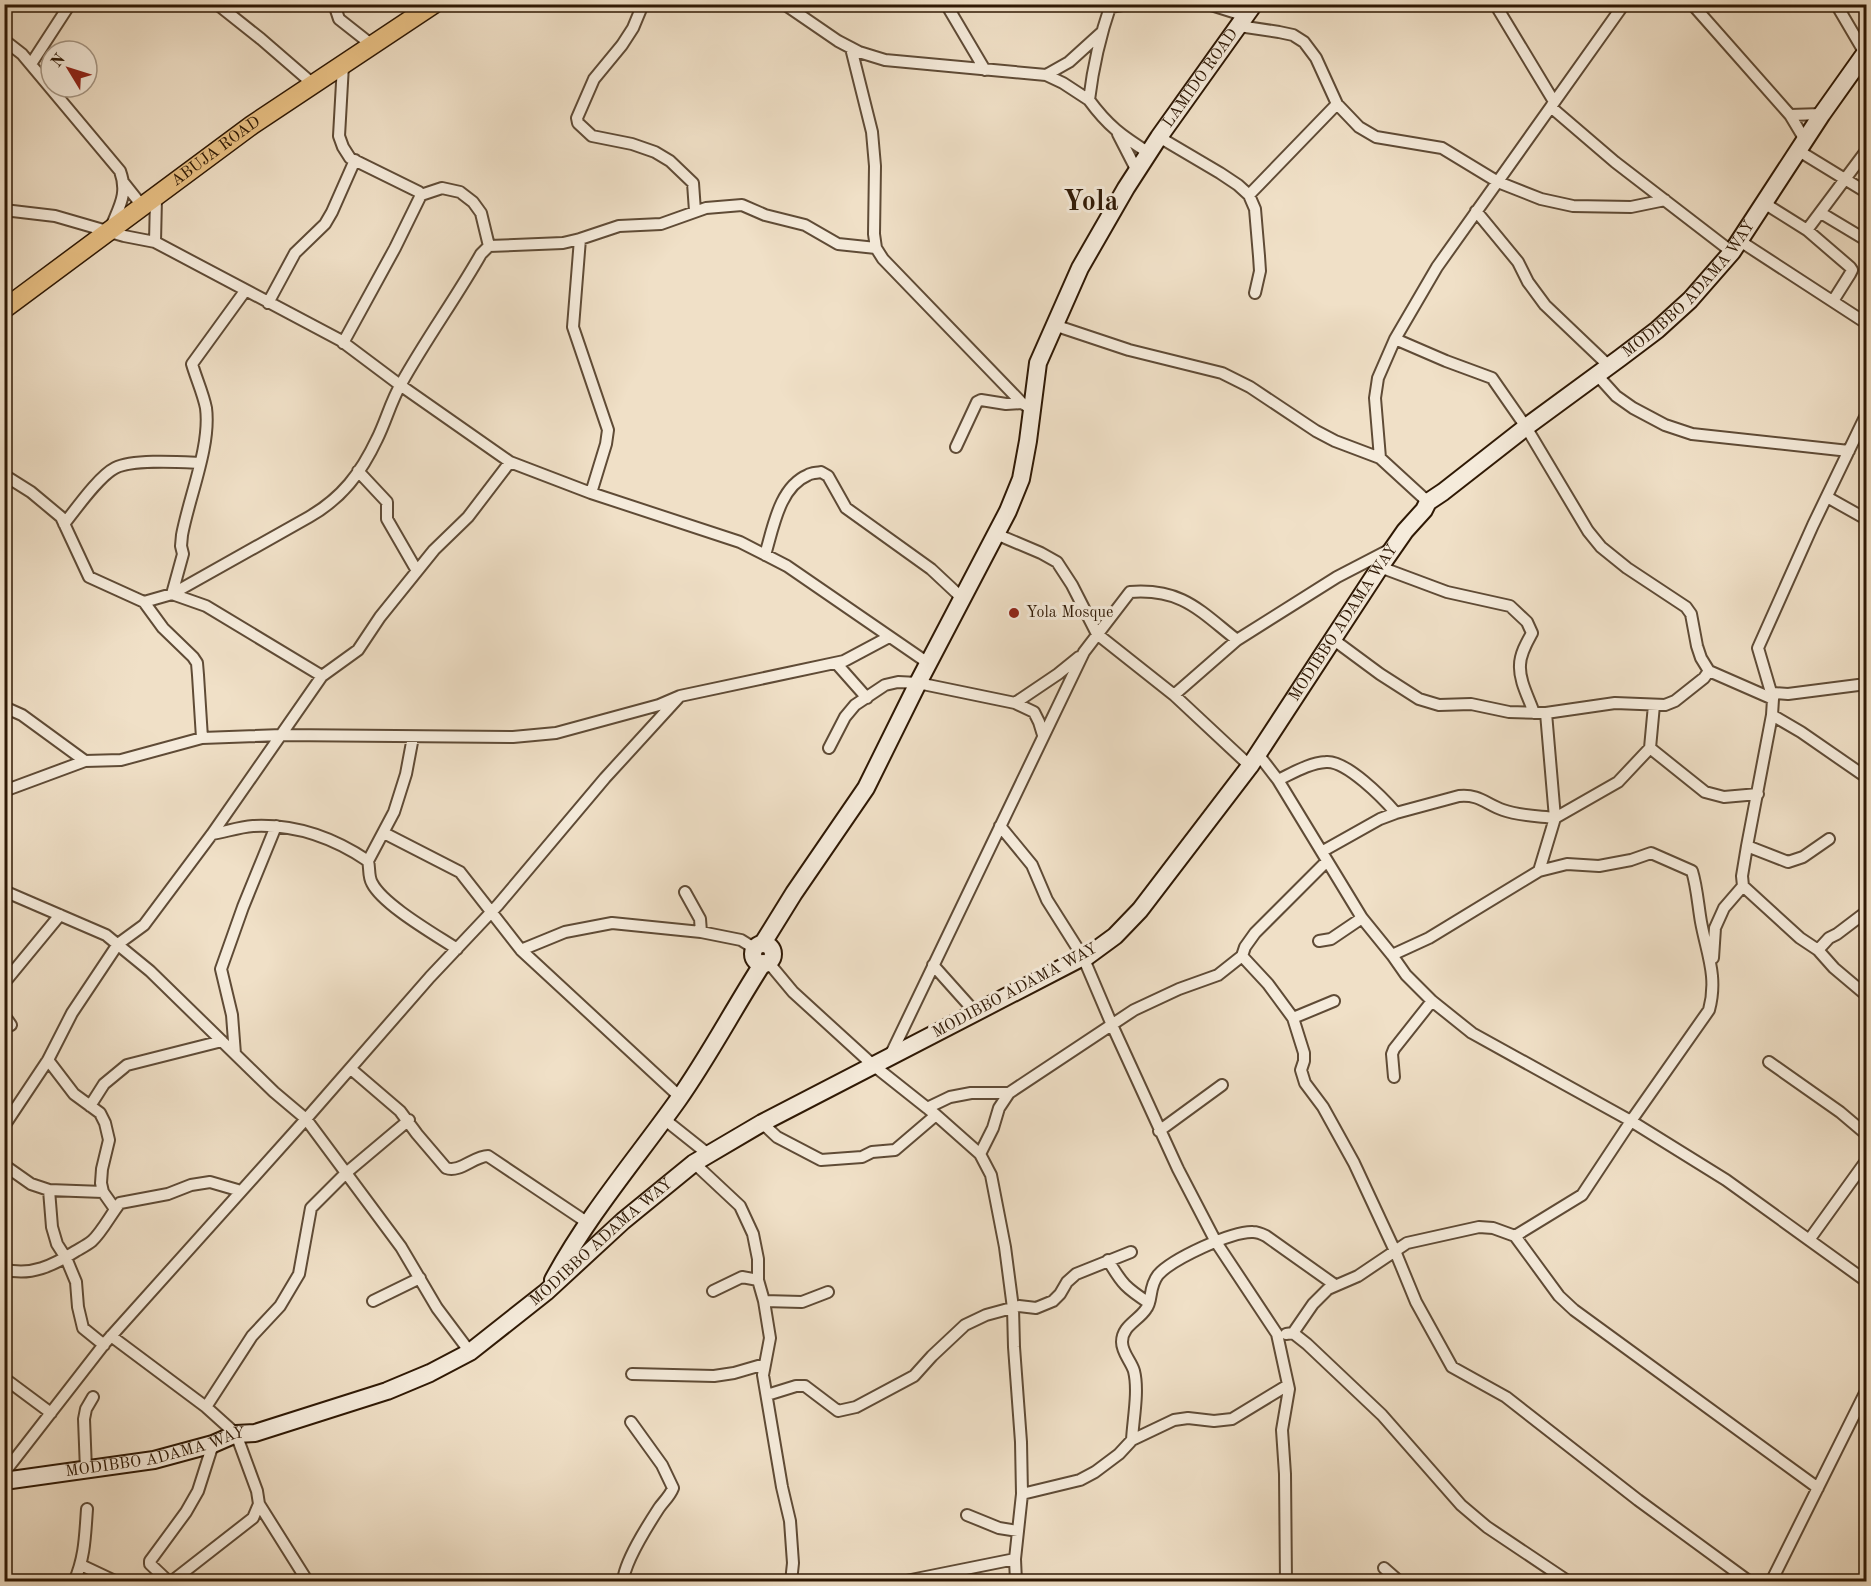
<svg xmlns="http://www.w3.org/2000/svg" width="1871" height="1586" font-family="'Old Standard TT',serif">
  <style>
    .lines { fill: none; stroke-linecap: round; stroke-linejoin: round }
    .street-casing { stroke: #5f4b36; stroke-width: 14 }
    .secondary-casing { stroke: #2f1905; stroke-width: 20 }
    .primary-casing { stroke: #2f1905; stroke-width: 21 }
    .street { stroke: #f5ebdb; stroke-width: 10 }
    .secondary { stroke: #f5ebdb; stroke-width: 16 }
    .primary { stroke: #e8c084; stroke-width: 18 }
    .poi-dot { fill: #8f2418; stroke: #f5ebdb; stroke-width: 2 }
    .labels { text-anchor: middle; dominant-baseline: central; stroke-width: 6; stroke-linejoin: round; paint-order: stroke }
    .street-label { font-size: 16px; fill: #2f1905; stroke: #f5ebdb }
    .poi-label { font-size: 16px; fill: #2f1905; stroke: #f5ebdb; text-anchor: start }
    .town-label { font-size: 28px; font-weight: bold; fill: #2f1905; stroke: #f5ebdb }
  </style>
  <rect width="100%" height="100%" fill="#f0e0c7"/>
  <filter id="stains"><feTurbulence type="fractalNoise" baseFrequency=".00333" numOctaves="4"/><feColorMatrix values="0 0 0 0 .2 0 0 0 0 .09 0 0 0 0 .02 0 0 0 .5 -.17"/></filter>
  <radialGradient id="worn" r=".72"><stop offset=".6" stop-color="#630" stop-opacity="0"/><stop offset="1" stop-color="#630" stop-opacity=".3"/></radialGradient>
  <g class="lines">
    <defs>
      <path id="street" d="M217,4L261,39L313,84
        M334,4L339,19L372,45
        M643,4L633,28L622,45L594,79L577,118L578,123L592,136L632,144L655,152L670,161L693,183L695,211
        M784,4L838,41L859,52L885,60L1046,75L1063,83L1089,100
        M946,4L985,70
        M1111,4C1100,36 1093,67 1089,100C1108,126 1122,136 1149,153
        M1208,4L1246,16
        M1495,4L1553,100L1552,108L1615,162L1732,252
        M1692,4L1790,115L1805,140
        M1836,4L1866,55
        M1110,7L1128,4
        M1239,26L1279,32L1293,35L1304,42L1316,58L1337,104L1359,127L1376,137L1442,148L1498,182L1541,199L1573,206L1631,207L1665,200
        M4,40L22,54L120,171C128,193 120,205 112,225
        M851,48L872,132L875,166L874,234L876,248L883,259L1022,403L1033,410
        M31,64L70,4
        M343,65L339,136L343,147L350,158L419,192L421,195L395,248L343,343
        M1046,75L1069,62L1101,33
        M1790,115L1822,114
        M1118,134L1137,171
        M1159,137L1220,173L1238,185L1249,195L1255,209L1259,256L1260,271L1255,293
        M1799,151L1866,192
        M124,183L143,207
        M421,195L442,188L460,192L473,202L481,213L489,246
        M1249,195L1337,104
        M1764,203L1807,230L1850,267L1852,270L1850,274L1833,301
        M4,210L55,216L124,236L155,242L340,340L400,385L510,462L591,493L740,542L787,566L928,663
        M1476,211L1518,262L1528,282L1545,305L1609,366
        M1821,213L1866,240
        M1807,230L1866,151
        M580,239L573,327L608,430L606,444L591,493
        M1740,241L1866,323
        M155,242L156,198
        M268,303L295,253L325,224L332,212L355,160
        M1054,325L1129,350L1222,373L1250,387L1316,431L1335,441L1380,458L1428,502
        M1395,339L1446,361L1492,378L1526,427L1588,531L1601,547L1627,568L1686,607L1691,614L1697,646L1701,658L1709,671L1773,699
        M1597,375L1616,396L1633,408L1665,425L1692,434L1849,451
        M956,447L977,402L981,400L1006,404L1022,403
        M1380,458L1375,398L1378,378L1395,339L1437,267L1624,4
        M358,471L387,502V519L417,571
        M4,475L31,492L61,517L89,577L144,602L163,628L193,657L197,663L198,675L202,738
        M1827,497L1866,519
        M64,524C76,509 99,476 115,468C133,459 179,462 200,463
        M996,534L1041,553L1057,562L1072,585L1097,634L1174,695L1250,766
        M765,555C773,529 779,487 808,475C811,473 817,473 821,472L828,476L846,508L931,569L962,598
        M1380,567L1447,592L1510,606L1527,622L1532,633C1527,642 1520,654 1520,665C1519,681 1529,698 1534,713
        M172,594L309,517C342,498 361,473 377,439C386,421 391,401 401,384C426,339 456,298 481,254L489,246L563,243L580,239L619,226L661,224L706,208L742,205L765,215L805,225L838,244L876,248
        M172,594L183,554L181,546L182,535C189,497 211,446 206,408C203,393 196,378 192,364L245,291
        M144,602L172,594L206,606L322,676
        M1334,640L1380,674L1419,699L1439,705L1471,704L1509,712L1546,713L1615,703L1665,705L1675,701L1704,678L1709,671
        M836,663L867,698
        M1174,695L1237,640L1337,577L1389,550
        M1773,699V693L1788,694L1866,684
        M1015,703L1058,674L1079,657
        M4,707L22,715L85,761
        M1772,715L1801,732L1866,777
        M829,748L845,717L855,705L885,685L898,682L918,683L1015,703L1034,712L1039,722L1043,735
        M1650,748L1705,792L1724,797L1758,794
        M1258,754L1278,780L1362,918L1392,955L1406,975L1432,1001L1472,1033L1631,1121L1726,1180L1866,1281
        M1278,780C1293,773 1309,763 1326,762C1346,760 1383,798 1396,813
        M4,791L85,761L121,760L202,738L282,735L513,737L556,733L659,705L680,696L844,661L889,637
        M1000,826L1032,865L1047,900L1083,957L1112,1025L1178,1169L1216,1242L1277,1334L1289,1389L1282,1430L1285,1474L1286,1582
        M384,833L460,872L521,950L680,1097
        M212,834C225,832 239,827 253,826C294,824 334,838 368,861C370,868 368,876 372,883C383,905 436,935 457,949
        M1747,846L1788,862L1803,857L1829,839
        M1323,851L1380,819L1396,813L1459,796C1479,794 1486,804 1503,810C1519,816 1538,816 1555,818L1546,713
        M368,861L394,812L406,774L413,737
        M1539,871L1555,818L1618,782L1650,748L1654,705
        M1743,886L1800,938L1818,950L1834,968L1866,995
        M4,891L106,935L150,971L274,1092L306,1119L401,1247L437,1308L470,1352
        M685,892L700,919L701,932
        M1319,941L1331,939L1362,918
        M521,950L565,932L612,923L701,932L741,940L754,948
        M1818,950L1829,938L1837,934L1866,912
        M1242,956L1268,984L1293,1018L1304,1053V1061L1301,1070L1305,1083L1323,1107L1354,1163L1395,1251L1416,1302L1452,1367L1506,1397L1638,1500L1750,1582
        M1713,958L1715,928L1724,908L1743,886L1742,876L1747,846L1772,715L1773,699L1758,648L1813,525L1866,415
        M768,962L793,992L873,1065L936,1115L980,1154L991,1175L1005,1247L1013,1308L1014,1347L1021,1442L1022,1494L1015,1559L1016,1582
        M933,965L975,1012
        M4,983L60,915
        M4,1015L11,1025
        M1293,1018L1334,1001
        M235,1054L232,1015L221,969L243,907L276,826
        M890,1056L1084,652L1130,592C1182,588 1200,611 1237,640
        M48,1060L74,1094L100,1113L105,1123L109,1140L102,1169L101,1183L103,1192L115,1209
        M1769,1062L1840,1112L1866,1134
        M351,1069L400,1111L417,1134L446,1168C460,1173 474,1156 488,1156L588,1223
        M1394,1077L1392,1054L1394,1049L1432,1001
        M90,1106L104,1084L127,1065L222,1041
        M927,1108L950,1097L971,1093H1009
        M664,1119L708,1154
        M762,1123L777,1137L821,1160L862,1157L872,1152L895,1150L936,1115
        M4,1126L48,1060L72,1013L118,944L144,925L212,834L322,676L358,650L380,617L434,550L468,517L510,462
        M1159,1131L1222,1085
        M980,1154L993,1128L999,1108L1009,1093L1134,1010L1179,989L1218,975L1242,956L1245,947L1255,933L1327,861
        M694,1163L740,1206L753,1234L758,1259V1280L764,1301L770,1338L763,1375L782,1487L790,1521L793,1563L791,1582
        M4,1165L31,1184L49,1190L103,1192
        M49,1190L52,1227L57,1244L66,1258L76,1282L78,1307L83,1328L104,1345
        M1515,1236L1559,1296L1574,1310L1818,1488
        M1809,1240L1866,1161
        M1108,1260C1122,1284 1126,1288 1149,1303
        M4,1269C30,1277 54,1265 76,1251C81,1248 87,1245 92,1241C102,1232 111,1214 120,1203L168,1194L191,1185L210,1182L241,1191
        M713,1291L742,1277L758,1280
        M373,1301L420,1278
        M764,1301L802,1302L828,1292
        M1293,1333L1313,1304L1328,1289L1358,1276L1407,1243L1479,1227L1493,1228L1515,1236L1582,1195L1631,1121L1709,1010C1718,977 1707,954 1701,922C1698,905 1697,887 1692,871L1651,853L1631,860L1599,866L1567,864L1539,871L1429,938L1392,955
        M1286,1334L1293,1333L1307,1344L1382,1415L1461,1505L1487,1527L1569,1582
        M111,1336L206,1407L236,1434L257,1491L259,1504L253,1518L171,1582
        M632,1374L714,1376L734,1373L765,1364
        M4,1378L51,1413
        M767,1395L796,1386H805L838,1411L856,1407L914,1376L932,1356L965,1325L986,1315L1019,1306L1036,1308L1053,1301L1060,1294L1067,1282L1076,1274L1131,1252
        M206,1407L252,1336L280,1306L299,1274L311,1208L346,1173L409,1120
        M1132,1440C1133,1420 1139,1391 1134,1371C1131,1361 1122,1353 1122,1342C1122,1326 1138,1321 1146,1309C1153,1301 1148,1288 1158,1275C1172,1259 1232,1231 1253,1232C1258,1232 1262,1234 1266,1236L1335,1285
        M86,1470L84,1419L86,1409L93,1397
        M4,1473L105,1343L306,1119L430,977L498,905L605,778L680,696
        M1022,1494L1080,1480L1095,1472L1119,1454L1132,1440L1174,1420L1188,1418L1214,1421L1232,1419L1288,1385
        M259,1504L308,1582
        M967,1515L999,1528L1018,1531
        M81,1565L117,1582
        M1384,1568L1400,1582
        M74,1582C85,1557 85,1536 87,1509
        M169,1582L150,1564V1561L186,1512L198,1491L213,1444
        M623,1582C624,1562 648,1525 659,1508C664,1501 670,1496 673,1488L662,1465L631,1422
        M901,1582L1015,1559
        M1771,1582L1866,1391"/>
      <g id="secondary">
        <path id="s1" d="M763,943L794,893L866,788L918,683L1008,511L1021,479L1028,441L1038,363L1080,268L1126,188L1159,137L1254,4"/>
        <circle cx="763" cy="954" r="10"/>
        <path d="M553,1280C588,1215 636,1159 678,1100C709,1056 734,1008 763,963"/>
        <path id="s2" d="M4,1481L154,1460L213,1444L236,1434L255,1433L387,1391L430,1373L470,1352L546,1292L623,1221L694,1163L762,1123L1083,957L1085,958L1115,936L1140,910L1250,766L1380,567L1405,531L1424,510L1428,502L1443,492L1526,427L1620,358L1657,330L1690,300L1732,252L1822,114L1866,52"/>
      </g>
      <g id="primary">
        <path id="s3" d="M4,309L252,125L434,4"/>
      </g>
    </defs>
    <!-- street casing -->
    <use href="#street" class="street-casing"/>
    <!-- secondary casing -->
    <use href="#secondary" class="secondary-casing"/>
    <!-- primary casing -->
    <use href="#primary" class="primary-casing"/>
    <!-- street -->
    <use href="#street" class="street"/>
    <!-- secondary -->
    <use href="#secondary" class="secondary"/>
    <!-- primary -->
    <use href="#primary" class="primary"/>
  </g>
  <!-- markers -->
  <circle class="poi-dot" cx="1014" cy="613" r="6"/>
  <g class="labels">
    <!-- street labels -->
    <g class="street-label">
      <text stroke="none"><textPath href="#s1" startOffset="978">LAMIDO ROAD</textPath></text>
      <text stroke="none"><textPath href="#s3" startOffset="264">ABUJA ROAD</textPath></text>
      <text stroke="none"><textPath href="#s2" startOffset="2134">MODIBBO ADAMA WAY</textPath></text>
      <text stroke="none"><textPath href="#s2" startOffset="1648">MODIBBO ADAMA WAY</textPath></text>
      <text transform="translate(1015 991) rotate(-28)">MODIBBO ADAMA WAY</text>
      <text stroke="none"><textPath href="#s2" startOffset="658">MODIBBO ADAMA WAY</textPath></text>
      <text stroke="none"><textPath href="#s2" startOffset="154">MODIBBO ADAMA WAY</textPath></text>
    </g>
    <!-- poi labels -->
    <g class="poi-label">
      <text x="1026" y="613">Yola Mosque</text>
    </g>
    <!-- town labels -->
    <g class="town-label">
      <text x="1091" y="203">Yola</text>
    </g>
  </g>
  <!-- margin -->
  <rect width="1871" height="1586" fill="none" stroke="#f0e0c7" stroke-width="24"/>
  <rect x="6" y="6" width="1859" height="1574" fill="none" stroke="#2f1905" stroke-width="3"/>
  <rect x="12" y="12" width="1847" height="1562" fill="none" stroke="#2f1905" stroke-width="1.5"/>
  <!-- north arrow -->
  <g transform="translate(69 69) rotate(308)"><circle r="28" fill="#f5ebdb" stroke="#a69785" stroke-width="1.5"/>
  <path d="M0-4.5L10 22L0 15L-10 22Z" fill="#8f2418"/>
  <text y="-9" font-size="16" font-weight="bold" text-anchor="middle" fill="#2f1905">N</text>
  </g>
  <rect width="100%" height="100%" filter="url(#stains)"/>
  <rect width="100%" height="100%" fill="url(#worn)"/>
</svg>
